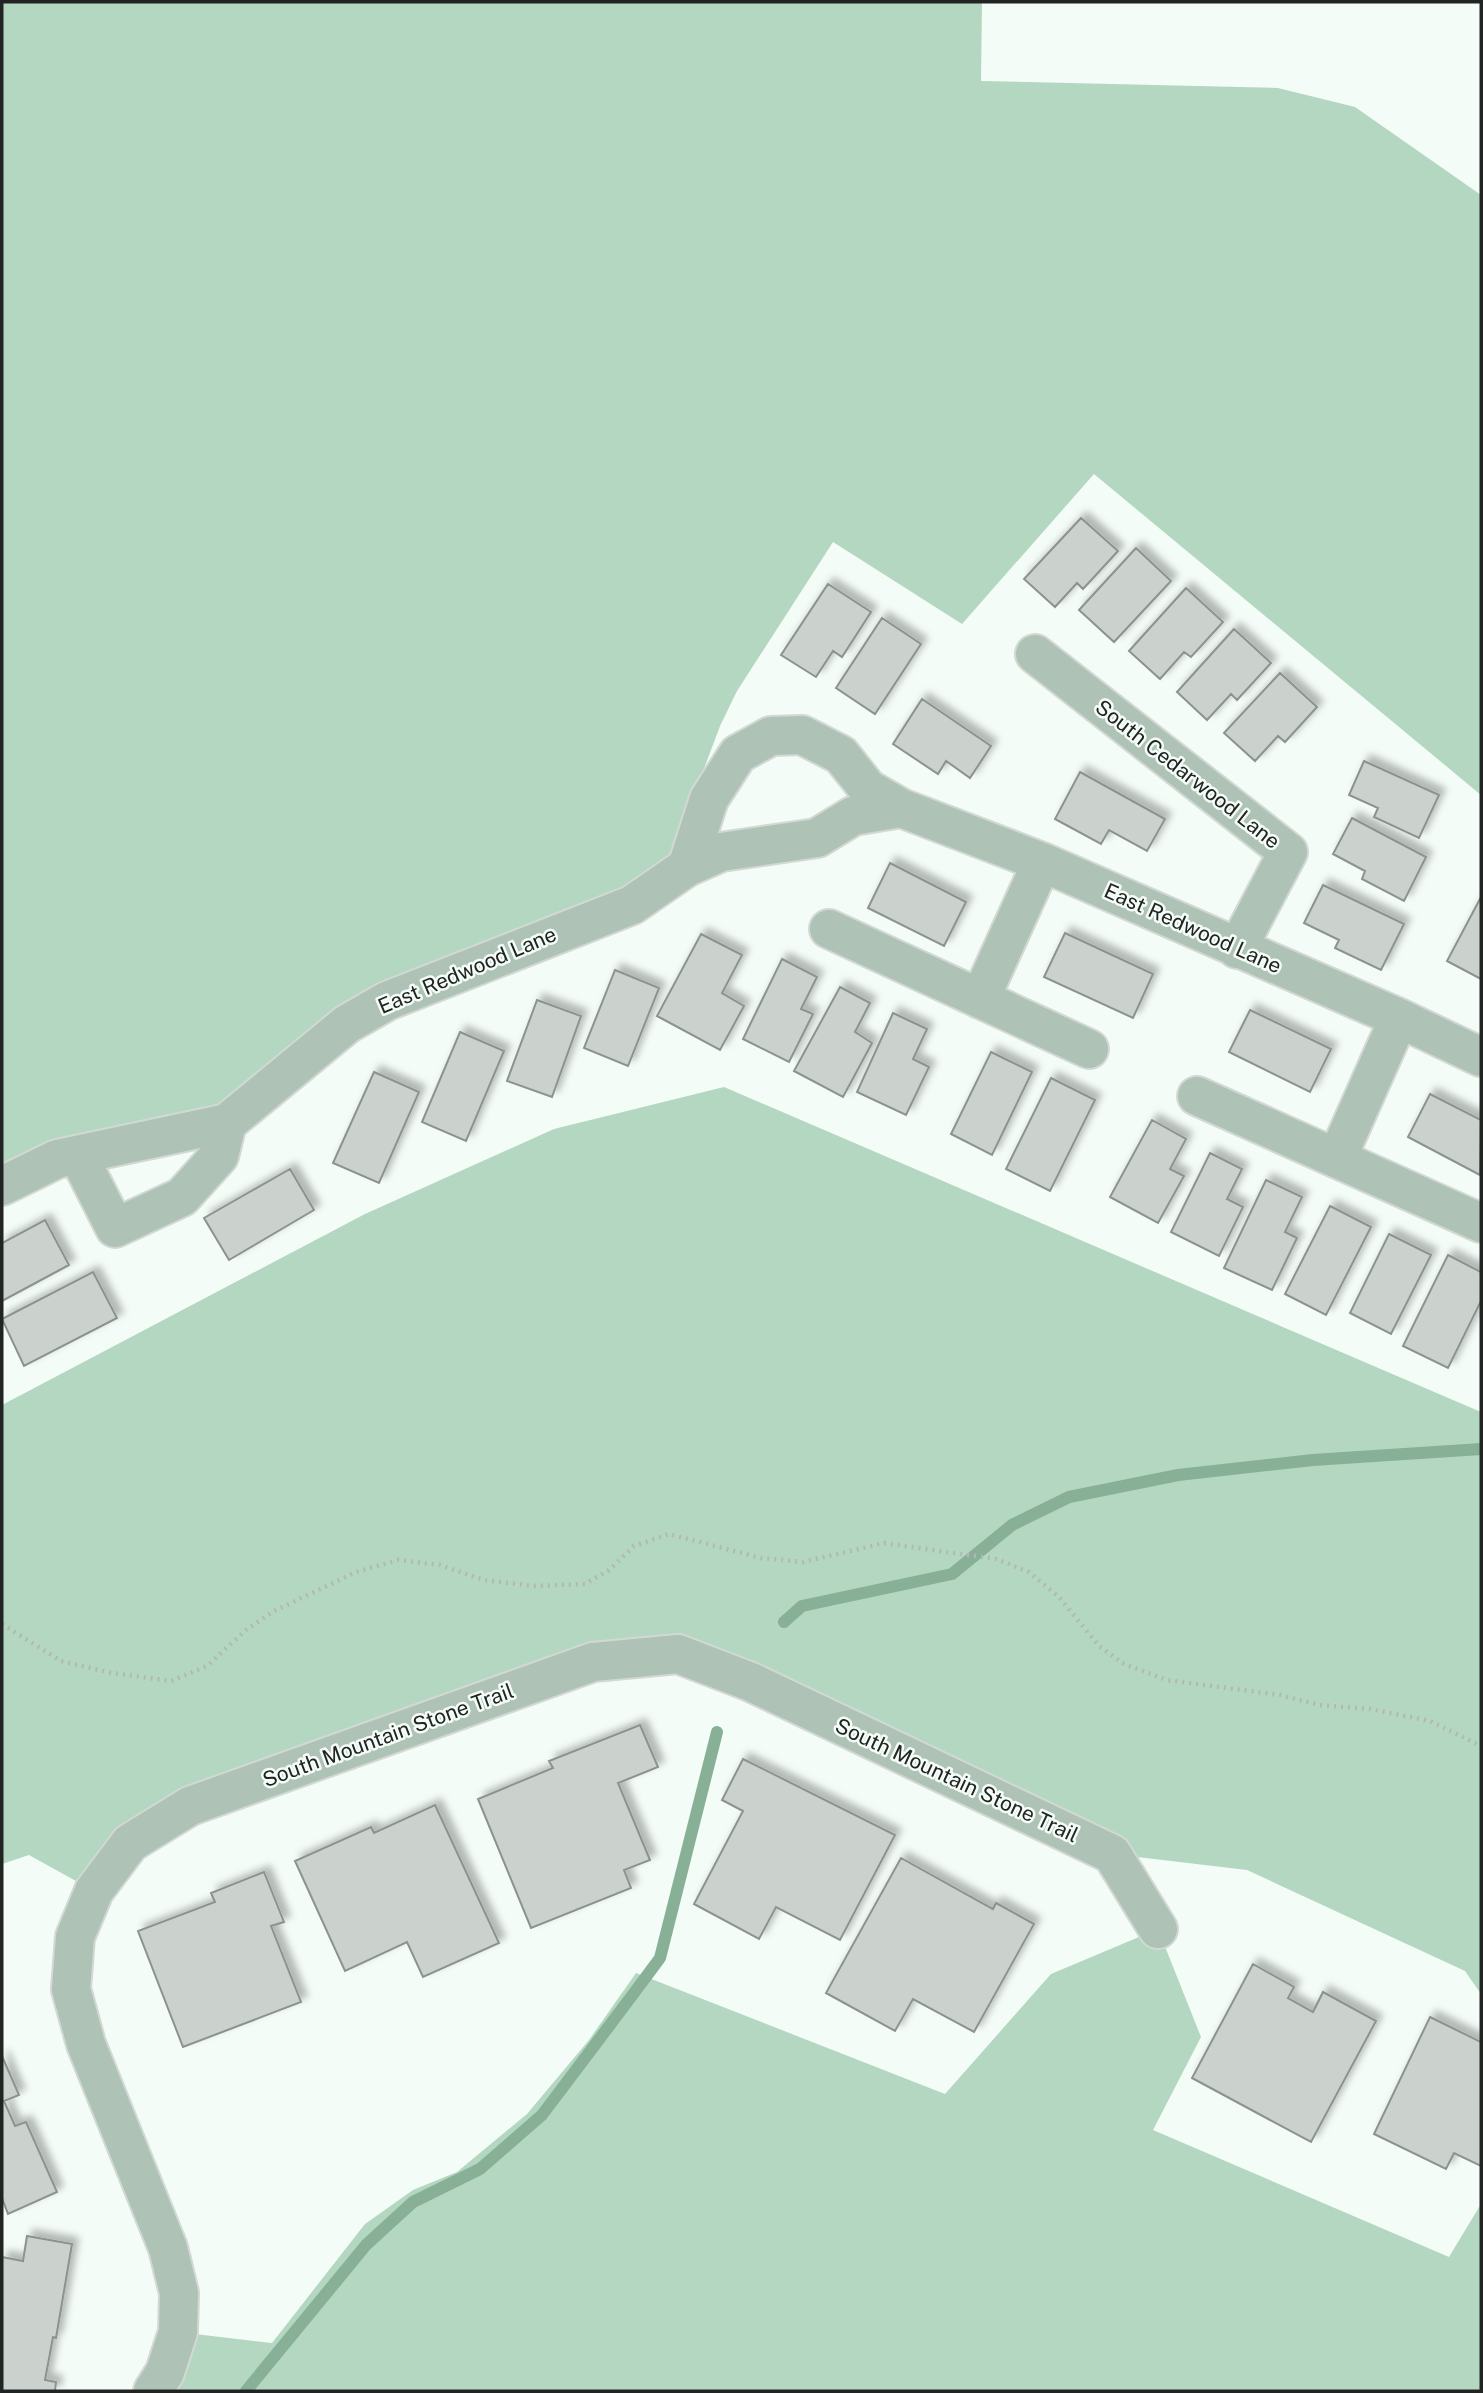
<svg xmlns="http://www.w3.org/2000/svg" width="1483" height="2393" font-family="'Public Sans',sans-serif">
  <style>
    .green { fill: #b3d7c0 }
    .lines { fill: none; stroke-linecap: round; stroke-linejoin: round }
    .stream { stroke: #87b096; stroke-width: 12 }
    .building { fill: #cbd2cd; stroke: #8c938e; stroke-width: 2; filter: url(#shadow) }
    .minor-casing { stroke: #d2d9d5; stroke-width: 42 }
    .path { stroke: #b2b8b4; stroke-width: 4.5; stroke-dasharray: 2 5; stroke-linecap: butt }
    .minor { stroke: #afc2b6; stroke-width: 38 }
    .labels { text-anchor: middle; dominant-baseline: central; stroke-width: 5; stroke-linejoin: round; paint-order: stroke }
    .street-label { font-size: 21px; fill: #212422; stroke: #f4fcf7 }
  </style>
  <defs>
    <filter id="shadow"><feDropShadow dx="6" dy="-6" stdDeviation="3.5" flood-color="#0004"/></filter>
  </defs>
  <rect width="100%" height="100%" fill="#f4fcf7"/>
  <!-- green -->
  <path class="green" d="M2,2H982L981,81L1278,88L1355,107L1481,195V795L1094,474L962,624L833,542L737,691L720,726L675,846L632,905L428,984L227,1123L2,1186Z
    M724,1087L1481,1412V1994L1465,1971L1247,1870L1112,1854L678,1654L190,1806L94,1891L29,1855L2,1864V1405L365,1214L554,1129Z
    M1158,1929L1201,2037L1153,2130L1449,2257L1481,2204V2391H153L178,2332L272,2343L365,2224L413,2190L457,2172L527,2114L589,2040L636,1973L945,2094L1051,1974Z"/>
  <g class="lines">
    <!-- stream -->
    <path class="stream" d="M784,1622L802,1606L952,1574L1012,1525L1069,1497L1178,1475L1313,1460L1481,1449
      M246,2391L366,2245L413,2202L480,2169L542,2115L634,1993L660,1958L717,1732"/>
  </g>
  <!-- building -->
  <path class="building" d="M1081,518L1118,551L1083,589L1077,583L1055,607L1024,579Z
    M1136,548L1171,581L1114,642L1079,610Z
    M828,584L871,612L842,657L833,651L816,677L781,655Z
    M1186,588L1223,622L1191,657L1184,652L1160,679L1129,651Z
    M882,618L921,644L875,714L836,688Z
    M1234,629L1271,663L1237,700L1231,694L1207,720L1177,692Z
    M1280,673L1317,707L1285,742L1278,736L1255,761L1224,733Z
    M922,699L991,746L970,778L946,761L938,774L893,744Z
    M1364,761L1439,795L1419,838L1374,817L1378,808L1349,795Z
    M1080,772L1165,819L1147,851L1109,830L1101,844L1055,819Z
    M1352,818L1426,857L1404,901L1362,879L1365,871L1333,854Z
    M890,863L966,902L944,946L868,908Z
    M1323,885L1404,924L1381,970L1335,948L1339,940L1304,923Z
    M1481,897V979L1447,961Z
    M1065,933L1153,974L1133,1018L1044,977Z
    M701,934L742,955L722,993L744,1006L720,1050L657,1016Z
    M782,959L817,977L801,1009L813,1014L789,1062L743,1039Z
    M615,970L659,988L628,1066L584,1048Z
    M840,987L870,1003L855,1032L872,1043L843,1097L794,1071Z
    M537,1000L581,1016L552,1097L507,1081Z
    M1250,1010L1331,1049L1310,1092L1229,1052Z
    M893,1013L927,1029L913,1059L929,1067L906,1115L857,1092Z
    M460,1032L504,1051L466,1141L422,1122Z
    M991,1052L1032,1072L992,1155L951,1134Z
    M374,1072L419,1092L379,1183L333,1163Z
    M1051,1078L1095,1100L1050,1191L1006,1169Z
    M1430,1094L1481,1120L1480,1175L1408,1137Z
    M1152,1120L1186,1139L1170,1169L1184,1176L1158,1223L1110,1197Z
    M1210,1153L1242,1169L1227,1199L1243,1207L1219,1256L1171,1232Z
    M290,1169L314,1210L229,1260L204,1218Z
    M1266,1180L1302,1197L1285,1232L1297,1238L1272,1290L1224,1268Z
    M1330,1206L1371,1227L1326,1315L1285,1294Z
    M45,1220L69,1265L2,1301V1243Z
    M1389,1234L1431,1255L1391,1334L1350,1313Z
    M1448,1255L1481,1272V1301L1448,1368L1403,1346Z
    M93,1272L117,1318L24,1366L2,1319Z
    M640,1725L658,1767L618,1783L650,1860L624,1870L631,1888L531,1928L478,1799L553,1768L549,1761Z
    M743,1759L895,1835L840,1940L776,1907L759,1939L694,1904L743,1811L722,1800Z
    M435,1805L499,1943L423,1977L407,1942L345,1971L295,1861L371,1827L374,1833Z
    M901,1858L993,1909L996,1903L1034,1924L974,2032L913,1999L895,2031L826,1993Z
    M264,1872L284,1922L271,1926L301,2002L183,2047L138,1931L215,1902L211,1893Z
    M1253,1964L1294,1987L1288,1998L1313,2012L1323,1992L1376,2021L1311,2142L1192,2078Z
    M1430,2017L1481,2042V2166L1454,2153L1446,2169L1374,2134Z
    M2,2056L19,2095L4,2101L15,2126L26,2122L57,2192L8,2214L2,2198Z
    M27,2236L72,2244L56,2338L53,2337L45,2380L56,2382L55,2391H2V2257L23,2261Z"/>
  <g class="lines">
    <defs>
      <path id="minor" d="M1035,654L1288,852L1237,949
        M687,867L709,799L738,754L771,736L802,735L841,755L868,789L901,808L1042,862L1399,1018L1481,1057
        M829,929L1089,1049
        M980,999L1042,862
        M1197,1096L1481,1223
        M78,1155L115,1228L182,1197L219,1156L227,1123
        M1337,1158L1399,1018
        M2,1186L57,1159L227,1123L347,1024L387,1001L632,905L687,867L721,852L817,838L853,816L901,808
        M153,2391L165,2372L178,2332L179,2293L168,2248L86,2044L71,1989L75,1937L94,1891L130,1843L190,1806L593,1662L678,1654L751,1682L1112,1854L1158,1929"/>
    </defs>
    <!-- minor casing -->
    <use href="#minor" class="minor-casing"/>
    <!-- path -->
    <path class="path" d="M2,1624L61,1661L112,1673L171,1681L207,1666L247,1629L274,1611L356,1572L398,1560L440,1565L484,1580L534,1586L585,1584L609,1570L634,1546L669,1534L761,1558L803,1562L884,1543L996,1559L1029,1572L1059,1597L1099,1646L1124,1664L1167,1680L1280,1695L1319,1705L1370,1709L1430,1721L1481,1746"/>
    <!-- minor -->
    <use href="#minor" class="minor"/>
  </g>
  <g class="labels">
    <!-- street labels -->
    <g class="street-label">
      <text transform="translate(1188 774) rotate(38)">South Cedarwood Lane</text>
      <text transform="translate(1193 928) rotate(24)">East Redwood Lane</text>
      <text transform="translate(467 970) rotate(-23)">East Redwood Lane</text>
      <text transform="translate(388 1735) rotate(-20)">South Mountain Stone Trail</text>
      <text transform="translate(957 1780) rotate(25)">South Mountain Stone Trail</text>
    </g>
  </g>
  <!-- border -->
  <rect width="1483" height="2393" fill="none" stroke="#212422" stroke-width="7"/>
</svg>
